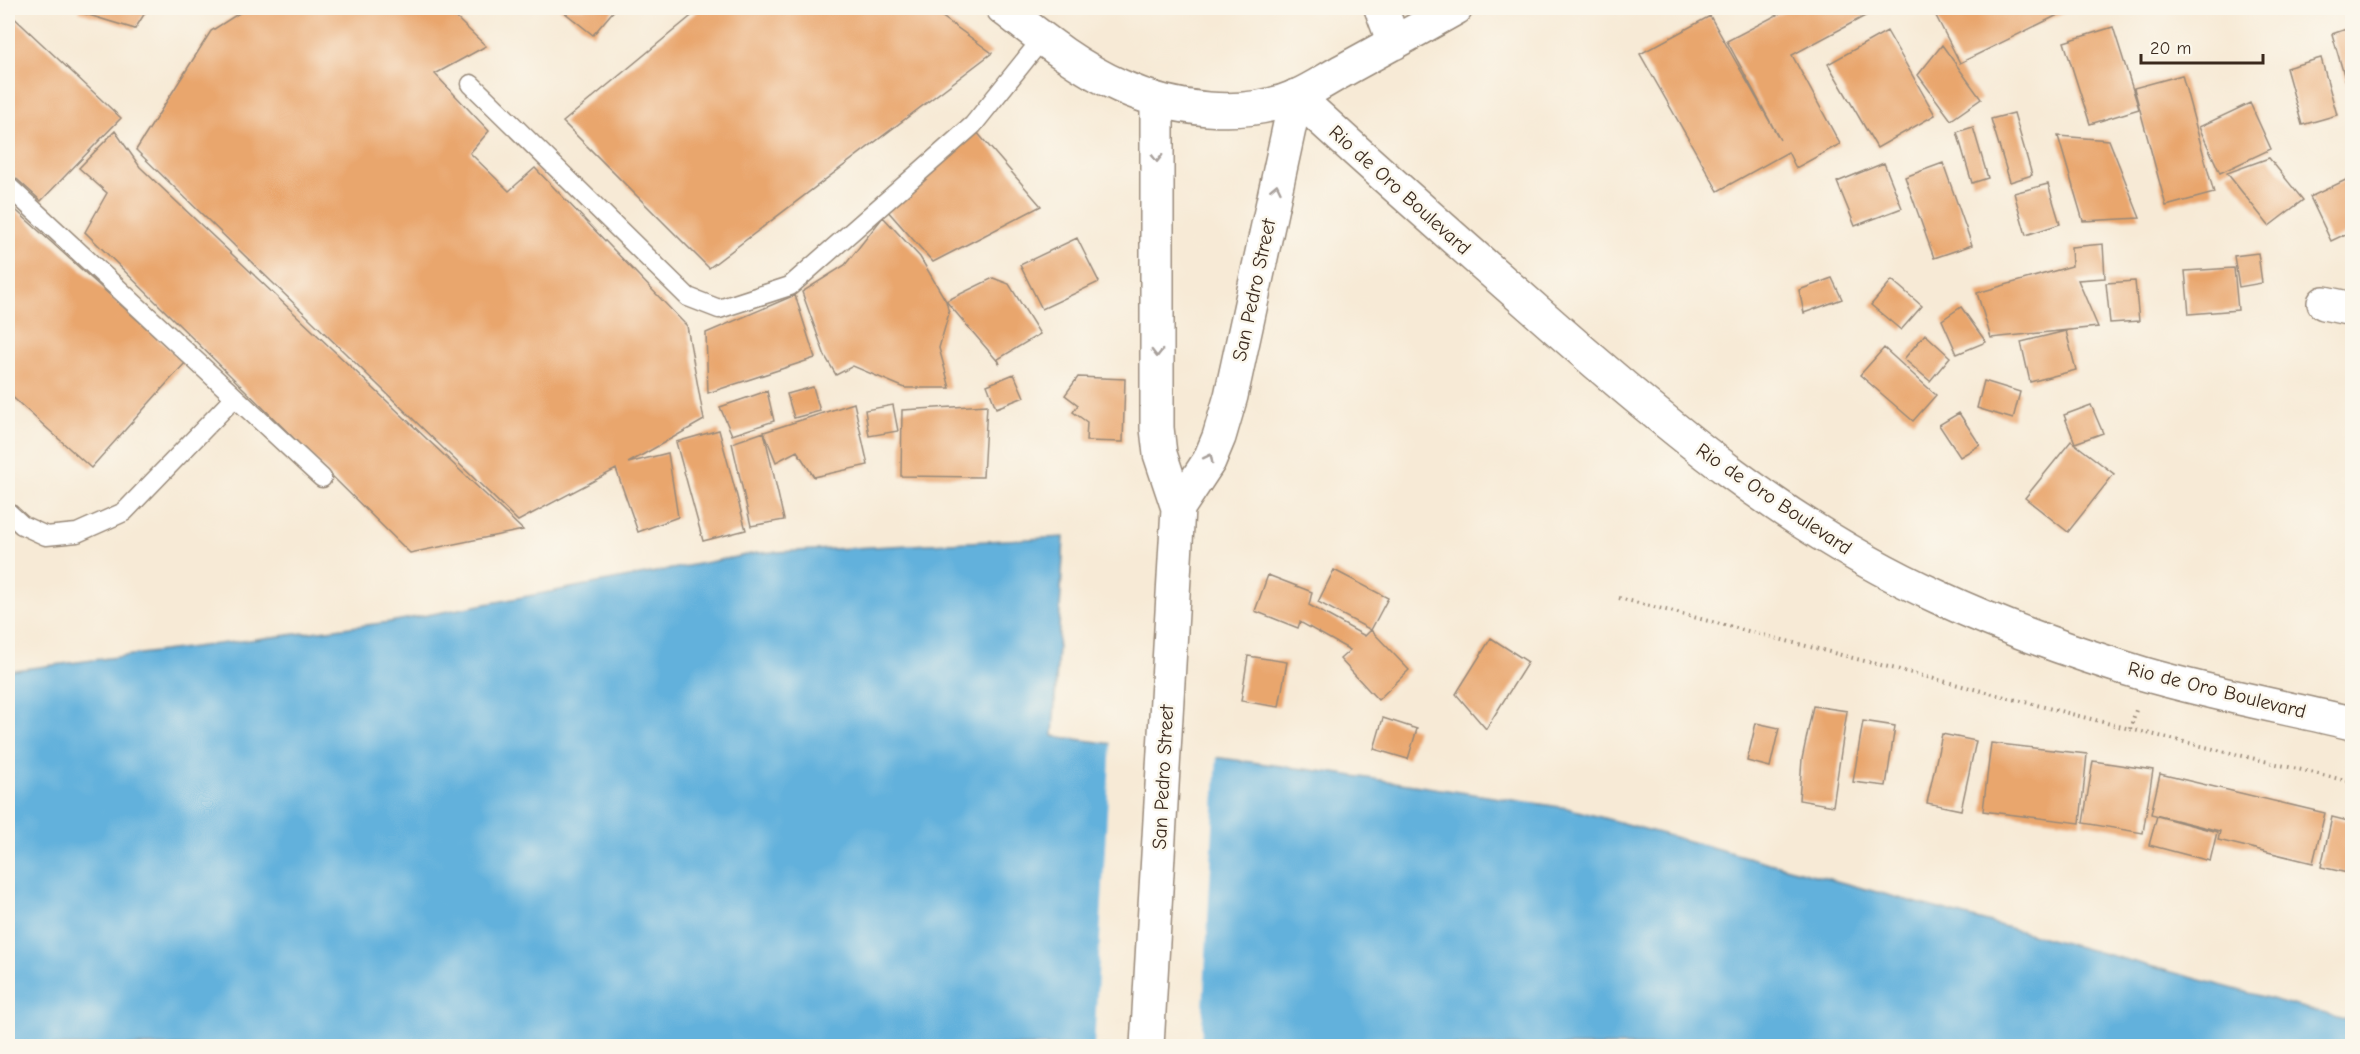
<svg xmlns="http://www.w3.org/2000/svg" width="2360" height="1054" font-family="'Comic Neue',sans-serif">
  <style>
    .water { fill: #62b1dc; stroke: #4e6e7d; stroke-width: 1.5 }
    .pier { fill: #f7ead6 }
    .building { fill: #e9a66d }
    .lines { fill: none; stroke-linecap: round; stroke-linejoin: round }
    .lane-casing { stroke: #998a7a; stroke-width: 21 }
    .street-casing { stroke: #998a7a; stroke-width: 36 }
    .secondary-casing { stroke: #998a7a; stroke-width: 36 }
    .primary-casing { stroke: #998a7a; stroke-width: 36 }
    .path { stroke: #998a7a; stroke-width: 4; stroke-dasharray: 1.5 4.5; stroke-linecap: butt }
    .lane { stroke: #fff; stroke-width: 18 }
    .street { stroke: #fff; stroke-width: 33 }
    .secondary { stroke: #fff; stroke-width: 33 }
    .primary { stroke: #fff; stroke-width: 33 }
    .oneway { stroke: #a79f9a }
    .labels { text-anchor: middle; dominant-baseline: central; stroke-width: 5; stroke-linejoin: round; paint-order: stroke }
    .street-label { font-size: 20px; fill: #3b2a1e; stroke: #fbf7ec }
  </style>
  <rect width="100%" height="100%" fill="#fbf7ec"/>
  <filter id="ink" filterUnits="userSpaceOnUse"><feTurbulence type="fractalNoise" baseFrequency=".0167" numOctaves="2"/><feDisplacementMap in="SourceGraphic" scale="12" xChannelSelector="R" yChannelSelector="G"/><feConvolveMatrix kernelMatrix="1 2 1 2 8 2 1 2 1" color-interpolation-filters="sRGB"/></filter>
  <filter id="wash" filterUnits="userSpaceOnUse"><feTurbulence type="fractalNoise" baseFrequency=".008" numOctaves="4" result="noise"/><feDisplacementMap in="SourceGraphic" scale="24" xChannelSelector="R" yChannelSelector="G"/><feGaussianBlur stdDeviation="1.35" result="paint"/><feColorMatrix in="noise" values="0 0 0 0 0 0 0 0 0 0 0 0 0 0 0 0 0 1.4 0 .05"/><feComposite in="paint" operator="in"/></filter>
  <g filter="url(#wash)">
    <rect width="100%" height="100%" fill="#f7ead6"/>
    <!-- water -->
    <path class="water" d="M1064,537L1053,736L1334,773L1567,808L2352,1021V1046H8V671L390,622L757,553Z"/>
    <!-- pier -->
    <path class="pier" d="M1111,741L1217,755L1201,1046H1094Z"/>
    <g id="blocks">
      <!-- building -->
      <path class="building" d="M81,8H148L135,29L79,12Z
        M247,8H446L486,46L435,74L489,131L470,153L509,191L535,168L687,326L704,420L628,463L668,453L678,517L638,532L616,469L518,521L136,150L211,31Z
        M559,8H616L593,35Z
        M701,8H930L992,53L709,268L563,122Z
        M1790,8H1880L1792,55L1840,144L1796,168L1788,152L1718,191L1640,54L1710,16L1780,140L1727,41Z
        M1932,8H2072L1960,63Z
        M8,12L121,118L41,201L8,171Z
        M2113,27L2139,109L2090,124L2064,42Z
        M2352,27V102L2332,34Z
        M1887,31L1935,115L1877,148L1828,64Z
        M1942,45L1981,99L1951,120L1918,75Z
        M2321,58L2337,115L2302,125L2286,68Z
        M2182,75L2214,193L2166,206L2134,88Z
        M2250,103L2271,149L2220,173L2199,127Z
        M2014,113L2032,175L2010,182L1991,119Z
        M1973,127L1988,178L1972,183L1957,132Z
        M975,130L1041,206L933,262L886,209Z
        M115,131L140,167L523,530L410,553L85,232L107,193L79,168Z
        M2058,136L2109,140L2140,218L2083,221Z
        M2269,158L2303,200L2269,226L2227,173Z
        M1884,163L1902,208L1855,226L1837,182Z
        M1943,163L1972,245L1934,258L1905,177Z
        M2352,177V231L2331,241L2310,197Z
        M2048,184L2060,224L2026,235L2014,193Z
        M8,203L185,363L91,468L8,393Z
        M883,217L920,257L946,301L949,313L939,348L950,388H905L853,366L836,375L825,356L802,292L845,265Z
        M1077,238L1099,282L1042,309L1020,265Z
        M2103,244L2105,278L2078,280L2098,327L1991,338L1977,293L2072,266L2071,247Z
        M2258,253L2262,283L2239,287L2234,256Z
        M2234,268L2238,310L2189,314L2185,271Z
        M993,278L1009,284L1040,334L998,359L1000,364L946,301Z
        M1832,278L1842,299L1804,313L1799,290Z
        M1892,280L1922,306L1901,330L1871,305Z
        M2135,281L2139,321L2110,323L2106,283Z
        M795,295L815,358L708,393L706,333Z
        M1961,307L1986,342L1957,354L1942,320Z
        M2066,331L2076,370L2030,382L2021,342Z
        M1925,334L1950,357L1930,381L1904,359Z
        M1884,348L1936,395L1913,421L1860,375Z
        M1014,374L1024,397L996,408L987,385Z
        M1078,377L1125,379L1123,442L1086,441L1087,422L1073,412L1078,405L1065,395Z
        M1984,381L2020,392L2013,419L1977,408Z
        M813,387L820,411L794,418L787,394Z
        M767,391L774,421L732,435L720,407Z
        M854,403L868,465L814,477L797,451L776,462L764,432Z
        M893,405L898,431L869,436L865,410Z
        M987,405L983,477L901,476L902,410Z
        M2091,405L2103,433L2075,443L2064,415Z
        M1959,413L1980,445L1960,457L1939,425Z
        M719,430L746,530L703,541L676,442Z
        M764,432L784,520L751,526L732,443Z
        M2071,441L2114,474L2068,532L2025,498Z
        M1334,570L1388,598L1371,630L1318,602Z
        M1268,575L1312,592L1309,605L1365,636L1371,630L1409,670L1378,700L1340,659L1350,650L1300,622L1298,628L1255,611Z
        M1491,638L1528,662L1486,729L1456,694Z
        M1248,656L1287,662L1279,707L1241,701Z
        M1813,706L1847,711L1833,806L1799,800L1802,759Z
        M1383,718L1417,729L1408,759L1374,749Z
        M1863,721L1895,726L1886,786L1853,782Z
        M1756,723L1779,728L1770,767L1747,761Z
        M1942,734L1976,741L1961,810L1927,803Z
        M1991,743L2087,754L2080,823L1983,811Z
        M2093,761L2153,770L2143,833L2083,823Z
        M2160,774L2325,813L2313,863L2218,840L2220,831L2151,814Z
        M2157,816L2217,832L2210,861L2149,845Z
        M2332,817L2352,822V874L2321,867Z"/>
    </g>
  </g>
  <g filter="url(#ink)">
    <use href="#blocks" fill-opacity="0" stroke="#998a7a" stroke-width="1.5"/>
    <g class="lines">
      <defs>
        <path id="lane" d="M471,84L688,297L719,309L790,286L973,125L1042,39
          M8,186L322,478
          M8,512L22,525L46,536L77,533L124,512L235,397"/>
        <path id="street" d="M2324,303L2352,309"/>
        <path id="secondary" d="M1296,96C1376,170 1458,242 1540,314C1662,422 1788,529 1938,597C2005,628 2074,653 2144,674C2213,694 2283,707 2352,723"/>
        <path id="primary" d="M1003,8C1039,36 1077,67 1120,86C1173,110 1242,120 1297,96C1313,89 1329,78 1344,70C1382,49 1419,29 1456,8
          M1381,8L1394,43
          M1178,508L1209,461L1219,437L1231,396L1296,96
          M1147,1046L1178,508L1160,454L1157,428V100"/>
      </defs>
      <!-- lane casing -->
      <use href="#lane" class="lane-casing"/>
      <!-- street casing -->
      <use href="#street" class="street-casing"/>
      <!-- secondary casing -->
      <use href="#secondary" class="secondary-casing"/>
      <!-- primary casing -->
      <use href="#primary" class="primary-casing"/>
      <!-- path -->
      <path class="path" d="M1619,598L2130,729L2352,782
        M2130,729L2136,710"/>
      <!-- lane -->
      <use href="#lane" class="lane"/>
      <!-- street -->
      <use href="#street" class="street"/>
      <!-- secondary -->
      <use href="#secondary" class="secondary"/>
      <!-- primary -->
      <use href="#primary" class="primary"/>
    </g>
    <!-- one-way arrows -->
    <defs><path id="oneway-chevron" d="M-2-3.5L2.5 0L-2 3.5" fill="none" stroke-width="1.6" stroke-linecap="round" stroke-linejoin="round" transform="scale(1.5)"/></defs>
    <g class="oneway">
      <use href="#oneway-chevron" transform="translate(1157 158) rotate(90)"/>
      <use href="#oneway-chevron" transform="translate(1276 188) rotate(-78)"/>
      <use href="#oneway-chevron" transform="translate(1157 353) rotate(90)"/>
      <use href="#oneway-chevron" transform="translate(1209 458) rotate(-63)"/>
    </g>
  </g>
  <g class="labels">
    <!-- street labels -->
    <g class="street-label">
      <text transform="translate(1400 190) rotate(42)">Rio de Oro Boulevard</text>
      <text transform="translate(1254 290) rotate(-78)">San Pedro Street</text>
      <text transform="translate(1774 499) rotate(34)">Rio de Oro Boulevard</text>
      <text transform="translate(2217 690) rotate(14)">Rio de Oro Boulevard</text>
      <text transform="translate(1163 777) rotate(-87)">San Pedro Street</text>
    </g>
  </g>
  <!-- margin -->
  <rect width="2360" height="1054" fill="none" stroke="#fbf7ec" stroke-width="30"/>
  <!-- scale -->
  <path d="M2141 54v9h122v-9" fill="none" stroke="#3b2a1e" stroke-width="3"/>
  <text x="2150" y="54" font-size="18" fill="#3b2a1e" stroke="#fbf7ec" stroke-width="4.5" paint-order="stroke">20 m</text>
</svg>
